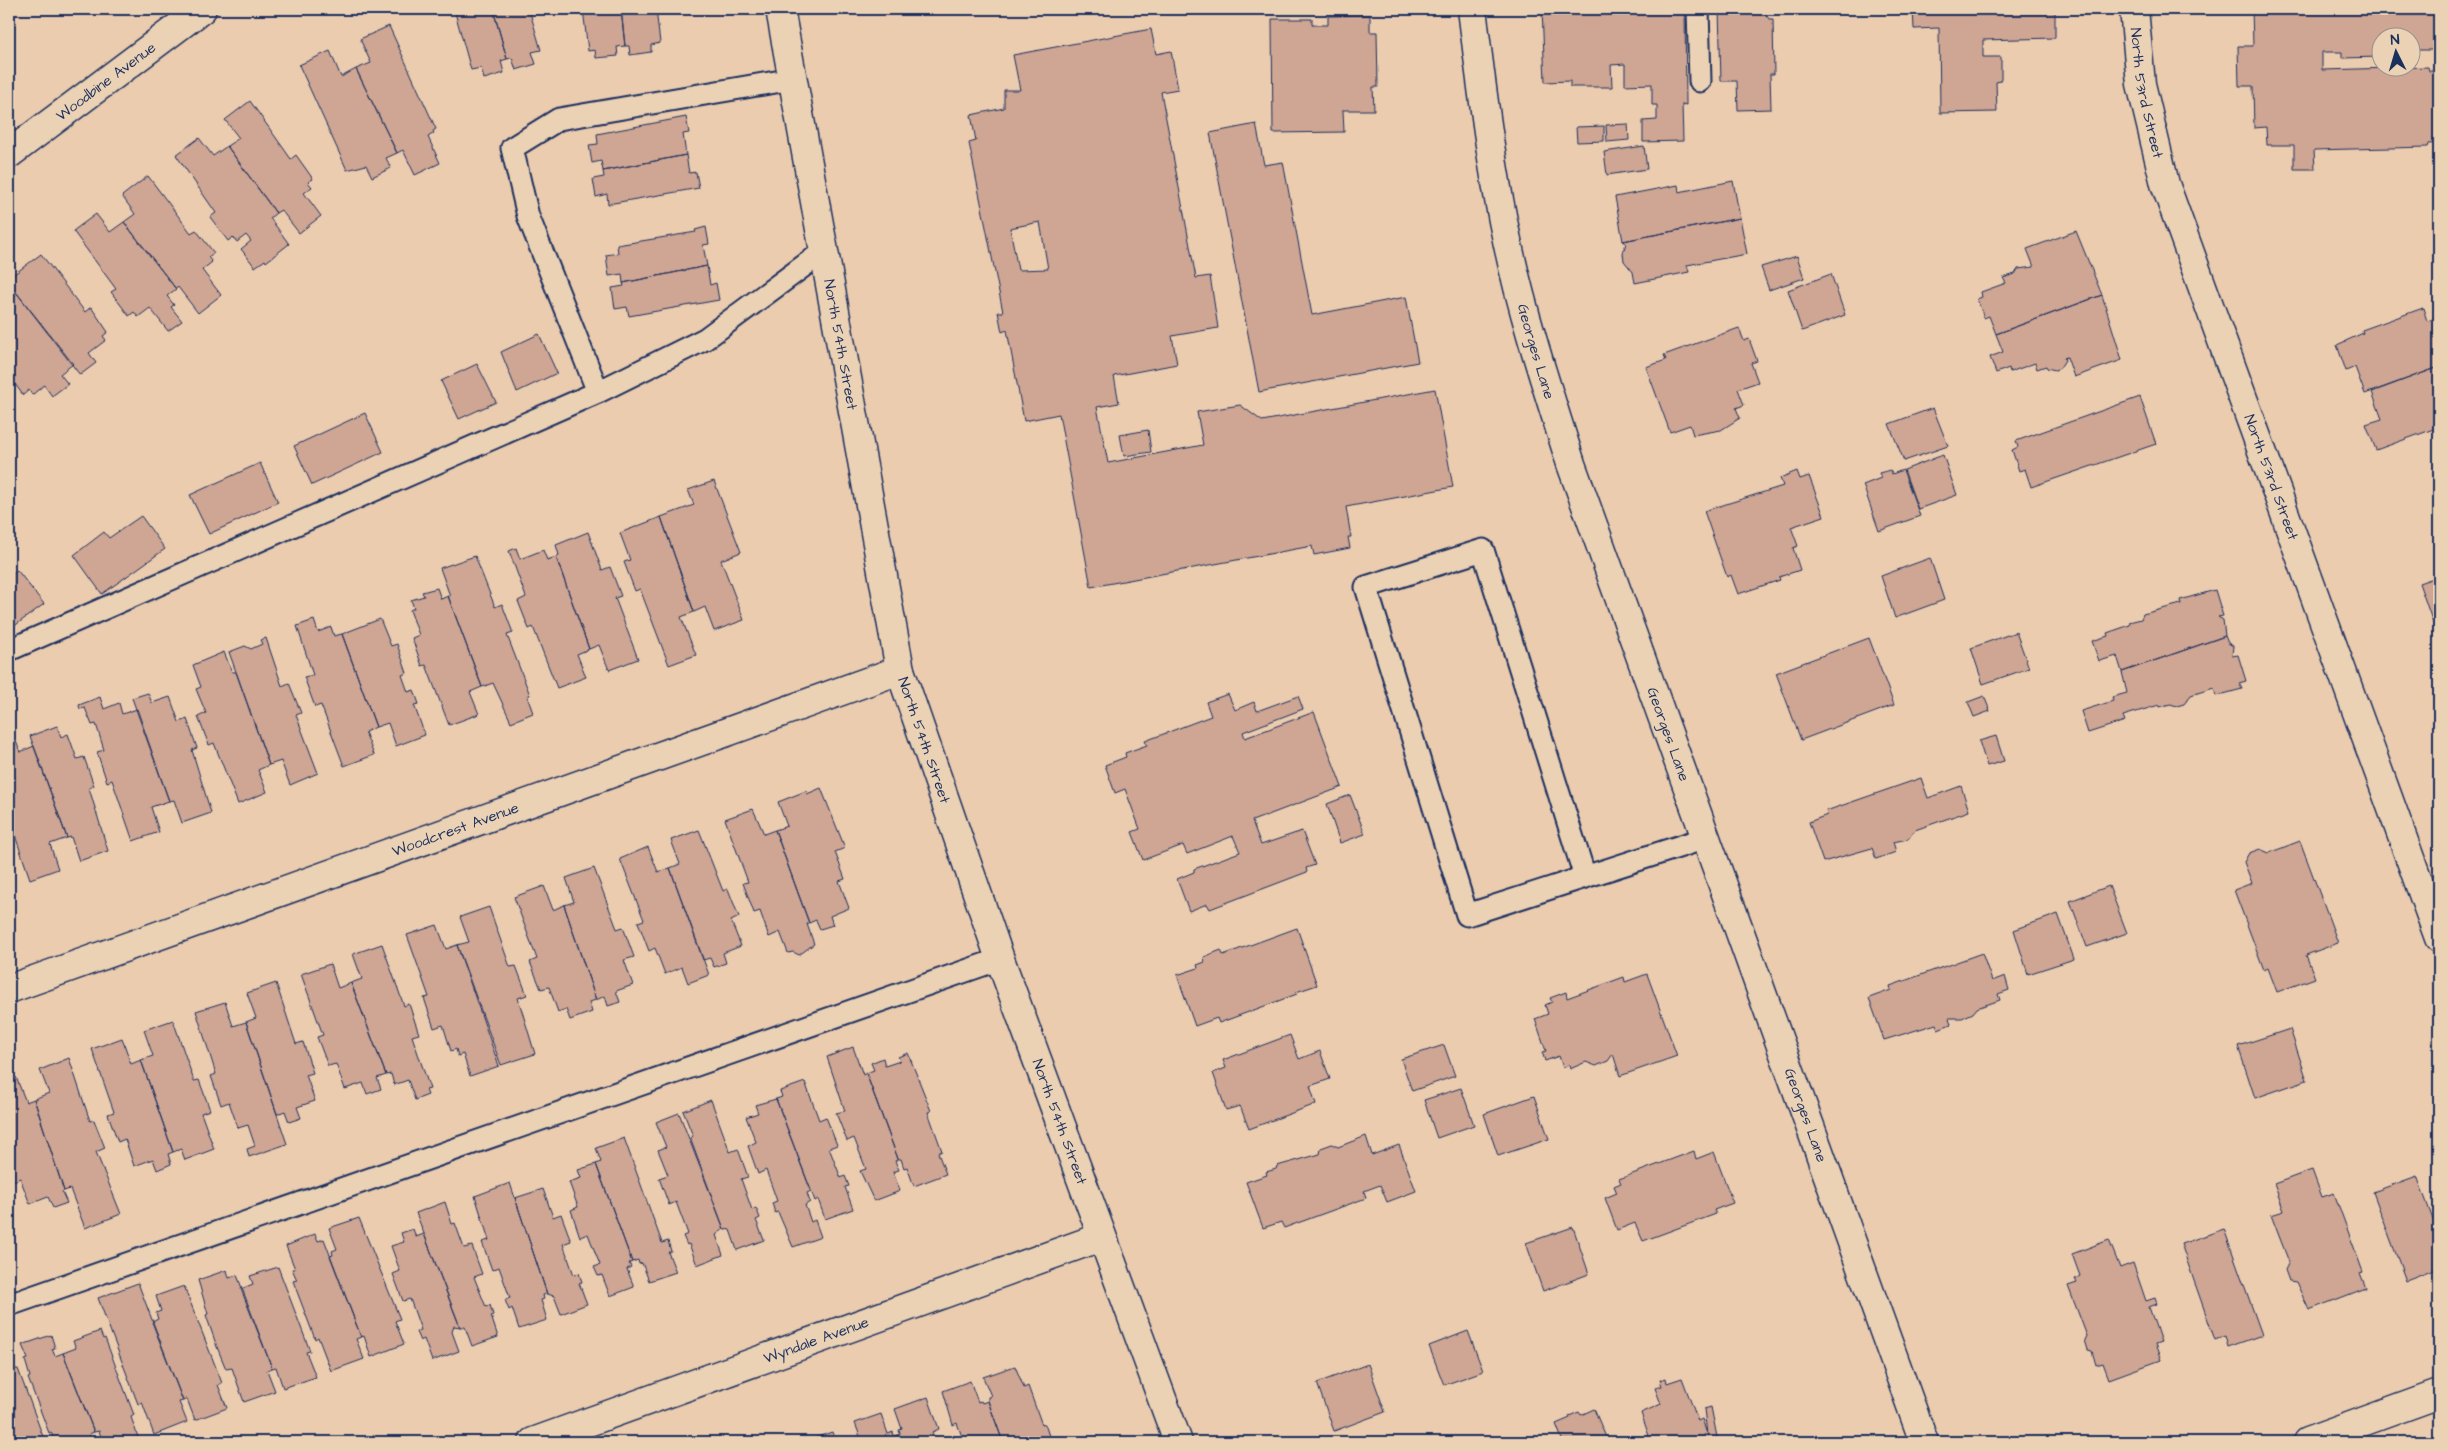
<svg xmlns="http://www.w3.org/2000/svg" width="2448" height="1451" font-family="'Architects Daughter',sans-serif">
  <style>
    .building { fill: #cfa593; stroke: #1b2f5e; fill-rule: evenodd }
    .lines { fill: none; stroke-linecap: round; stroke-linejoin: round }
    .service-casing { stroke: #1b2f5e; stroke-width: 25 }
    .minor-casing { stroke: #1b2f5e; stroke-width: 31 }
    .tertiary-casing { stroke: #1b2f5e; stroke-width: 31 }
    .service { stroke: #ecd2b4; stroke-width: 21 }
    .minor { stroke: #ecd2b4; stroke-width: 28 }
    .tertiary { stroke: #ecd2b4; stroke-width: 28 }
    .labels { text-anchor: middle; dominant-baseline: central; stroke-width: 5; stroke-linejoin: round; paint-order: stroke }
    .street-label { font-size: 15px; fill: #1b2f5e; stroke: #ecd2b4 }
  </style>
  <rect width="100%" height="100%" fill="#ebccaf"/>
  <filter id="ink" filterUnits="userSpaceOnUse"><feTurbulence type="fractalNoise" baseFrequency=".02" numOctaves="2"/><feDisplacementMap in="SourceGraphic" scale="10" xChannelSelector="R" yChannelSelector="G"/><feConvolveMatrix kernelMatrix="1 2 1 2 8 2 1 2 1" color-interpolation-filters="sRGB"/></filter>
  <g filter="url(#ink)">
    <!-- building -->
    <path class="building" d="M454,9H493L507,59L501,61L504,73L484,79L481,68L471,70Z
      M493,9H529L541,50L532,52L536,64L516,70L512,58L507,59Z
      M583,9H621L625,46L617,47L618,56L596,58L595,50L588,51Z
      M621,9H656L660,43L651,45V52L630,55L629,46H625Z
      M1542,9H1685L1686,105L1682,104L1683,141L1643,142V121L1657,120V105H1652V84L1625,85V64L1611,65L1612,87H1570V81L1545,82Z
      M1719,9H1762L1769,19H1773L1774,74H1770L1771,109L1738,110L1737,81H1721Z
      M1913,9H2055V38L1983,40V57H2001V81L1996,82L1997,112L1940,113L1939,28L1914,29Z
      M2252,9H2439V143L2429,144L2428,147L2314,150L2315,169H2294V145H2267L2266,127L2254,128L2253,86H2239L2238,46H2253ZM2380,38H2410V50H2435L2437,71H2429L2428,67L2322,70V52H2342V58L2380,57Z
      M1370,15V32H1377L1378,87H1373L1374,110H1343L1344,132L1273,133L1272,19H1312V25H1328V16Z
      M389,26L436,129L433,131L434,133L428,137L440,163L415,175L403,150L397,153L356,69L371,63L360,39Z
      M1151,29L1156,54L1171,51L1178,89L1161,92L1196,278L1210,276L1218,328L1172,336L1177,364L1114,376L1119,403L1097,407L1108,463L1203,445L1197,412L1240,405L1262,421L1435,389L1453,487L1346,507L1351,537H1348L1350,548L1314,555L1312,546L1091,587L1059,414L1024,421L1007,330L1002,332L998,312H1003L969,143L976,141L971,115L1004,108V90H1020L1013,55ZM1040,222L1048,269L1018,270L1010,228Z
      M330,51L341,77L356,69L397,153L386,158L391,168L372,177L366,165L347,170L299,65Z
      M250,101L291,159L296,155L313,179L308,182L312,187L304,193L321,216L299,233L281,210L276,213L227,146L239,138L225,120Z
      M686,117L689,133L683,134L686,155L603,171L601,161L592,163L589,145L598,144L597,134Z
      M1256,124L1264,165L1283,162L1312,315L1406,297L1418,362L1259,392L1210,133Z
      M1628,124L1629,140L1607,142L1606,125Z
      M1604,126V141L1577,142L1576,127Z
      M199,138L213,156L227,146L276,213L270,218L289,244L266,262L265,260L255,267L241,249L251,241L246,235L237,242L233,237L228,241L210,217L216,213L176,155Z
      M1644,146L1647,169L1607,175L1604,152Z
      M686,155L689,173L696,172L699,188L608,204L607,194L596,197L593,179L604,177L603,171Z
      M148,176L191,233L196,230L214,253L208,257L212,262L202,270L221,295L198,313L178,287L176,289L124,222L135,214L122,196Z
      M1733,181L1740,218L1623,241L1615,197L1678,185L1679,192Z
      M96,214L110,232L124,222L176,289L167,296L174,305L171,307L182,321L168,331L150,308L138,317L134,312L129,316L111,292L116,289L73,231Z
      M1740,218L1747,254L1687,265L1689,272L1635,283L1633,272L1624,261L1623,253L1626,243L1623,241Z
      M706,227L709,244L703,245L707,266L623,283L622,274L609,276L606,255L618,253L617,245L696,232L695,230Z
      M2076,231L2102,295L1996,334L1989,316L1984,318L1977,299L1982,297L1981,292L2006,283L2003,278L2015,274L2018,269L2034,267L2027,249Z
      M41,254L85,312L91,307L108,332L103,336L106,340L89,353L96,363L80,375L9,283V278Z
      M1797,256L1804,278L1769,290L1761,267Z
      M707,266L710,285L716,283L719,300L629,316L627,307L615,309L612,288L624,286L623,283Z
      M1831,274L1845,315L1802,331L1788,290Z
      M9,283L73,364L60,374L68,384L52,396L44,385L32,395L29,390L23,395L9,376Z
      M2102,295L2122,360L2074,377L2067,357L2064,358L2065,360L2060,368L2055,370L2047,368L2046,366L2037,369L2035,363L2010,372L2009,368L1996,373L1990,357L2003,352L1996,334Z
      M2423,308L2427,321L2439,317V367L2365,394L2355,367L2346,371L2337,345L2363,333L2362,330Z
      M1739,328L1744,341L1749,339L1757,361L1751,363L1758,382L1738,389L1744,405L1736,408L1740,418L1721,430L1693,435L1690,425L1670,432L1646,367L1666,360L1664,355Z
      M539,334L557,373L517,392L501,352Z
      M477,364L496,402L459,419L441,381Z
      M2439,367V427L2376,450L2366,424L2382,419L2372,392Z
      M2140,397L2156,444L2031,487L2025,469L2019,471L2012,450L2018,447L2016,441Z
      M1933,408L1948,446L1904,461L1889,424Z
      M365,413L383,452L312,485L294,446Z
      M1148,430L1151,452L1124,456L1120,435Z
      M1943,455L1957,495L1918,509L1904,470Z
      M260,463L278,502L209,534L190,495Z
      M1890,470L1892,474L1903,470L1920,516L1879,531L1863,485L1881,478L1879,473Z
      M1797,471L1800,479L1809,476L1824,516L1791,527L1798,546L1793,548L1800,570L1779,577L1780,580L1738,594L1731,575L1727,577L1704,511L1783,486L1780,478Z
      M714,481L741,552L721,560L744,620L714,631L705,607L694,612L661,517L694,505L688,490Z
      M141,516L165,549L102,594L74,555L104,532L109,538Z
      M661,517L694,612L681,617L696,655L669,665L640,589L635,591L624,562L630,560L620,533Z
      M588,532L602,570L610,567L621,596L615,598L638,659L609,670L599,645L589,649L556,557L559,555L556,545Z
      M516,548L520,559L543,550L547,560L556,557L589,649L577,654L586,677L557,688L533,627L529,629L518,601L526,597L509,551Z
      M475,556L495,607L502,604L513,633L507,635L530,695L527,696L533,713L511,722L493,683L482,687L448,596H450L440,568Z
      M1930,558L1944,600L1895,618L1881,576Z
      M17,570L44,604L9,630V576Z
      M2439,576V640L2419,583Z
      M437,588L441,599L448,596L482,687L470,692L479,714L449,725L426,665L422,666L412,638L419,635L410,610L414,608L411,600L424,596L422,592Z
      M2215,590L2223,616L2218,617L2223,620L2225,636L2122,672L2117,656L2099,661L2092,641L2108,636L2107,633L2130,625L2129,622L2141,619L2143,614L2181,604L2180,600Z
      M380,619L391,646L397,644L407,673L402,675L408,692L414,690L419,704L414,705L425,735L396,746L388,723L376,727L342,634Z
      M314,620L318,632L331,627L334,636L342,634L376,727L365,732L374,755L344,766L321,705L315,707L304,677L313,675L297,626Z
      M2016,632L2029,668L1983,684L1971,648Z
      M2225,636L2228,643L2233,646L2232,656L2238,655L2246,681L2239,683L2242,689L2216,696L2214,688L2191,695L2184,704L2177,706L2170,704L2160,707L2159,705L2123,716L2125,721L2088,733L2081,711L2113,701L2112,697L2127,693L2122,672Z
      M266,638L282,686L289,683L301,713L296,715L318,773L290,785L281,761L269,765L229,652L245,646L251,649L262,644L260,640Z
      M1869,638L1894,705L1801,740L1776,673Z
      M224,652L232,672H236L269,765L258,770L267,792L238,804L214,743L209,745L198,717L206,713L196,689L201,687L193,665Z
      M148,693L152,703L170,697L179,722L187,719L197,748L192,750L211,813L182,823L174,800L169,801L132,698Z
      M1228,694L1235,710L1254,702L1257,711L1298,696L1303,709L1243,732L1245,738L1314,712L1342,787L1252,821L1261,845L1302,831L1315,865L1306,868L1307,872L1210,909L1207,904L1189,911L1177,879L1194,872V869L1240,852L1233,836L1187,854L1183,845L1143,860L1132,832L1140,829L1125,789L1115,793L1105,765L1126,757L1125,753L1147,745L1145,741L1211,716L1206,702Z
      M1984,696L1990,711L1974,717L1968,702Z
      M100,697L104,709L119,703L122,714L137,709L169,801L151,807L159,832L133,841L112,780L107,782L97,752L104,750L96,724L92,725L85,708L80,709L79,705Z
      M57,726L61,737L68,734L77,759L84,757L94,786L89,788L108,851L79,861L71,837L67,838L30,736Z
      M1996,736L2004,761L1987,766L1979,741Z
      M16,741L20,752L34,746L67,838L50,844L58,869L30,879L9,818V743Z
      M1921,778L1928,798L1961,786L1969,811L1915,830L1908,839L1893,842L1896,852L1876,859L1872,848L1823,862L1809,822L1827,815L1826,811Z
      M821,788L845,848L835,852L845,879L839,881L849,908L830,916L833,925L820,929L816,920L809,923L775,830L787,826L778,802L806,791L807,794Z
      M1350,795L1365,834L1340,843L1327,804Z
      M753,809L764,834L775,830L809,923L807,924L814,944L799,955L793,952L788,953L780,932L769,937L760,911L754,913L743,883L748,882L725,819Z
      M699,830L723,891L728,889L739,917L731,921L741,946L723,953L726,963L714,967L710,958L703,960L670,868L680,864L671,840Z
      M2300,841L2338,943L2306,955L2315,978L2277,992L2268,968L2264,970L2234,890L2252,883L2244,862L2249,853L2260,849L2269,853Z
      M648,847L658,872L670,868L709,975L688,983L682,967L665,974L655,948L649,951L638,922L644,920L620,859Z
      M594,868L617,929L623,927L634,957L624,960L633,985L616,991L620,1002L608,1006L605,996L596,1000L564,905L574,902L566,878Z
      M544,886L553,910L564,905L596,1000L589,1002L592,1012L570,1020L566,1009L558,1012L549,987L541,989L530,962L537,959L514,897Z
      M2109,886L2127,933L2087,947L2070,901Z
      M489,907L510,967L516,966L527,995L518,998L535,1054L501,1065L457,945L469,942L460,917Z
      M2058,914L2074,959L2028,974L2014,930Z
      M437,925L446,949L457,945L499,1066L470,1076L463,1054L458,1056L456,1049L451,1051L443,1025L434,1028L424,998L429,997L407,935Z
      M1297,928L1317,985L1296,992L1297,994L1219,1023L1217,1018L1195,1026L1177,975L1198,968L1197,965L1205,962L1204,957L1221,950L1223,955Z
      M382,944L404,1006L409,1004L419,1034L412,1036L430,1089L426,1090L428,1095L415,1100L408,1080L394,1085L391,1074L386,1075L351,983L362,979L353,954Z
      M1982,953L1992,981L2005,976L2009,990L1998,994L2000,1000L1977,1008L1973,1013L1962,1018H1949L1951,1024L1938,1029L1936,1024L1884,1040L1869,998L1891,990L1890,986Z
      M330,964L338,988L351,983L386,1075L377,1078L381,1089L367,1094L363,1083L345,1089L336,1064L328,1066L317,1037L323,1035L301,974Z
      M1647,974L1677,1056L1620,1076L1613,1054L1608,1061L1596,1066L1586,1062L1570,1069L1569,1065L1563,1068L1559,1056L1545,1061L1542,1052L1546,1051L1535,1019L1548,1014L1545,1005L1552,1002L1550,998L1566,992L1567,998L1624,977L1625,982Z
      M276,983L296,1044L303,1042L313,1073L306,1075L315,1101L297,1107L301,1118L289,1122L285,1111L277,1114L246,1022L256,1018L247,993Z
      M225,1002L233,1026L246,1022L287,1144L249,1157L247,1149L255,1146L248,1125L238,1128L229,1102L221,1105L211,1076L216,1074L196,1011Z
      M173,1020L194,1081L199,1080L210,1110L201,1113L214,1149L185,1160L181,1149L173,1152L141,1060L153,1056L144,1030Z
      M2290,1029L2307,1080L2255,1098L2238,1046Z
      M1290,1035L1299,1059L1320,1051L1330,1079L1310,1086L1316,1104L1249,1129L1240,1106L1226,1110L1213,1073L1226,1068L1223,1060Z
      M122,1038L131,1064L141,1060L173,1152L168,1154L171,1164L157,1170L153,1159L134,1166L125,1139L118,1142L108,1114L114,1112L92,1049Z
      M1444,1045L1455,1076L1412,1091L1401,1059Z
      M853,1047L863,1075L866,1073L898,1159L895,1161L899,1170L893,1172L900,1191L874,1201L860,1171L866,1169L854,1138L847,1141L836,1113L845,1111L827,1057Z
      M908,1053L931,1111L928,1112L942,1151L938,1153L946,1174L914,1186L907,1167L904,1168L901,1159H898L866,1073L874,1070L871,1063L883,1058L885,1066L900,1061L898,1057Z
      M69,1058L90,1121L94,1120L105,1148L96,1152L121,1214L85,1228L70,1189L64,1191L34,1099L49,1093L40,1070Z
      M16,1077L26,1102L34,1099L64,1191L62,1192L67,1203L53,1208L48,1197L30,1204L20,1178L14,1181L9,1167V1080Z
      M805,1082L819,1120L826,1117L837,1145L829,1148L841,1178L845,1176L849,1186L845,1187L853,1209L825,1219L818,1199L815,1201L776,1099L782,1097L780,1091Z
      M1461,1088L1474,1125L1437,1138L1424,1100Z
      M1534,1096L1549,1139L1498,1156L1484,1114Z
      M776,1099L811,1191L807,1193L810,1202L805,1205L811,1222L815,1220L821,1237L793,1247L778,1212L775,1213L772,1203L777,1201L766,1170L758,1174L748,1146L756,1142L746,1117L758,1113L755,1105Z
      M711,1100L730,1152L738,1149L748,1177L741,1179L752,1210L756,1208L760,1218L756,1220L764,1240L737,1250L730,1230L724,1229L690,1138L693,1136L683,1111Z
      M679,1113L724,1229L716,1235L723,1255L697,1265L689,1244L687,1245L683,1236L688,1234L676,1202L669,1205L659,1178L668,1175L658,1150L666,1147L656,1122Z
      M1366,1136L1372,1155L1399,1145L1416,1191L1387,1202L1380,1185L1364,1191L1366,1198L1284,1228L1281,1222L1263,1228L1246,1182L1267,1175L1266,1172L1276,1169L1277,1166L1320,1154L1321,1148L1332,1144L1338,1147Z
      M624,1138L662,1243L668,1241L671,1251L668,1252L676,1272L649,1281L642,1263L639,1264L638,1260L632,1262L596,1164L601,1162L596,1148Z
      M1694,1151L1696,1159L1714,1152L1733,1203L1714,1210L1716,1214L1643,1241L1635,1223L1617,1230L1605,1198L1617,1193L1614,1186L1621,1183L1619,1179Z
      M596,1164L632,1262L629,1263L631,1267L627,1269L634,1287L610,1296L602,1275L598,1276L594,1267L600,1265L588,1234L580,1237L571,1210L578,1207L569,1182L581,1178L578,1170Z
      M2312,1170L2322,1197L2334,1193L2363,1272L2360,1273L2366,1288L2309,1310L2296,1282L2289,1281L2285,1270L2289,1262L2271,1215L2284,1211L2274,1184Z
      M2417,1176L2439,1236V1268L2406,1281L2373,1192Z
      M510,1183L547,1294L543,1295L544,1299L541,1300L547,1320L519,1329L512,1308L509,1310L505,1300L510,1298L499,1267L492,1270L482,1242L489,1240L475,1196Z
      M543,1189L553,1217L561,1214L571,1241L563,1244L574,1275L579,1273L582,1282L579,1283L587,1304L561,1314L554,1296L547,1294L515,1198Z
      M445,1202L452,1224L455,1223L464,1248L472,1246L482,1274L474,1277L486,1307L490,1305L493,1315L491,1316L498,1337L472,1346L465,1327H460L416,1213Z
      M359,1218L400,1319L395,1321L404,1344L371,1357L364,1336L361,1337L330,1256L333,1255L332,1251L337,1249L329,1228Z
      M1573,1227L1589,1274L1543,1291L1526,1243Z
      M413,1229L416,1237L424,1234L460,1327L454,1326L452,1332L459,1351L432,1361L424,1339L420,1341L416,1332L421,1330L410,1299L403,1301L393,1274L400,1271L391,1246L404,1242L401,1233Z
      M2224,1229L2262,1335L2228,1347L2225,1336L2215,1340L2181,1244Z
      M315,1234L318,1241L324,1239L361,1337L356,1339L364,1359L331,1371L318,1337L315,1339L293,1281L297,1280L292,1269H295L286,1246Z
      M2109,1240L2120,1268L2133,1263L2146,1301L2155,1298L2157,1304L2149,1307L2161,1342L2155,1344L2161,1360L2109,1379L2103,1363L2096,1365L2092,1351L2088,1350L2085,1340L2087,1336L2068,1286L2077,1283L2075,1279L2080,1276L2072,1254Z
      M278,1267L310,1351L306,1352L316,1377L283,1388L276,1367L272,1368L241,1289L253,1284L250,1276Z
      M227,1270L229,1278L237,1275L272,1368L267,1370L275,1391L244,1402L232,1368L226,1369L217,1347L206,1315L208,1314L198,1280Z
      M138,1283L183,1401L179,1402L187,1422L154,1435L142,1402L138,1404L98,1298Z
      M184,1286L222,1383L218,1385L227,1408L195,1420L187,1399L183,1401L152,1322L158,1319L156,1313L161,1311L156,1296Z
      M100,1331L103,1339L105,1338L134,1415L131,1417L139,1440L133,1442H103L99,1431L94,1432L63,1353L76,1348L73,1341Z
      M1468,1331L1483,1371L1444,1385L1429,1346Z
      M51,1335L55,1348L52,1349L55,1356L63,1353L94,1432L89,1434L93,1442H55L51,1432L49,1433L28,1378L30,1377L25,1360L28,1359L22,1345Z
      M9,1352L15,1369H18L45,1442H9Z
      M1368,1364L1385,1412L1334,1431L1317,1383Z
      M1015,1366L1024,1388L1028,1386L1042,1425L1045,1424L1051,1442H1003L988,1401V1397L991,1396L983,1377Z
      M1666,1378L1667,1383L1682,1378L1698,1421L1702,1419L1707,1434L1704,1409L1711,1407L1718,1442H1647L1646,1438L1649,1436L1641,1413L1661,1404L1655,1388L1662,1386L1660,1380Z
      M970,1381L978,1402L981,1401L982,1403L988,1401L1003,1442H964L957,1423L953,1425L943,1391Z
      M928,1397L939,1429L932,1432L936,1442H900L897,1435L900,1434L899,1430L902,1429L895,1409Z
      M1594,1409L1608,1442H1563L1556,1424L1570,1418L1569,1416L1579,1412L1581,1415Z
      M881,1414L888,1434L893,1432L894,1436L897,1435L900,1442H862L855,1423Z
      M832,1432L836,1442H807L806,1441Z"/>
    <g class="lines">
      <defs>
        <path id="service" d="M1698,9L1700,81
          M598,392L528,216L512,148L559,119L793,79
          M9,650L598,392L705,339L824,251
          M1585,877L1483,550L1366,587L1467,915L1706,838
          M9,1305L1000,959"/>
        <g id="minor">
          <path id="s1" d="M1472,9C1482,88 1491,167 1508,245C1524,319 1548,391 1571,464L1924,1442"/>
          <path id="s2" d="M2134,9L2141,84L2165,184L2439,938"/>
          <path id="s3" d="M9,154L202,9"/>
          <path id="s4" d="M9,989L900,670"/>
          <path id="s5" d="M533,1442L1101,1237"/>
          <path d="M2307,1442L2439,1394"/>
        </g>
        <g id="tertiary">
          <path id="s6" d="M780,9L900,670L1000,959L1178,1442"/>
        </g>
      </defs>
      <!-- service casing -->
      <use href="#service" class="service-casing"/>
      <!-- minor casing -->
      <use href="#minor" class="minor-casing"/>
      <!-- tertiary casing -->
      <use href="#tertiary" class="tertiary-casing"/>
      <!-- service -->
      <use href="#service" class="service"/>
      <!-- minor -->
      <use href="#minor" class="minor"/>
      <!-- tertiary -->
      <use href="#tertiary" class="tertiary"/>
    </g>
  </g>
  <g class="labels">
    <!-- street labels -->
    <g class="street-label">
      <text stroke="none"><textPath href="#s3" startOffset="121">Woodbine Avenue</textPath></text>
      <text stroke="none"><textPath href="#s2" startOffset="85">North 53rd Street</textPath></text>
      <text stroke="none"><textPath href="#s6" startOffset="341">North 54th Street</textPath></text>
      <text stroke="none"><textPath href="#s1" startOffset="349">Georges Lane</textPath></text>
      <text stroke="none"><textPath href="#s2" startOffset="490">North 53rd Street</textPath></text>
      <text stroke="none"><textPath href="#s1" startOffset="754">Georges Lane</textPath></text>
      <text stroke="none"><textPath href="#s6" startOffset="746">North 54th Street</textPath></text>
      <text stroke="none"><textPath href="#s4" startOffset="474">Woodcrest Avenue</textPath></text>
      <text stroke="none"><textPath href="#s1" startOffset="1159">Georges Lane</textPath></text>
      <text stroke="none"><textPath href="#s6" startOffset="1151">North 54th Street</textPath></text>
      <text stroke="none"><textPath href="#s5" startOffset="301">Wyndale Avenue</textPath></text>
    </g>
  </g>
  <!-- margin -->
  <rect width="2448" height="1451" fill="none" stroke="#ecd2b4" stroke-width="30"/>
  <rect x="15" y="15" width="2418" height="1421" fill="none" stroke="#1b2f5e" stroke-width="2" filter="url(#ink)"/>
  <!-- north arrow -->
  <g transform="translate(2396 52) rotate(355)"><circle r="24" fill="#ecd2b4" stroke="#989192"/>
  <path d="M0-4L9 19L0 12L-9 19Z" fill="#1b2f5e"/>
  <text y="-8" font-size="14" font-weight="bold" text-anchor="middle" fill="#1b2f5e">N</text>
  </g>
</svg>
